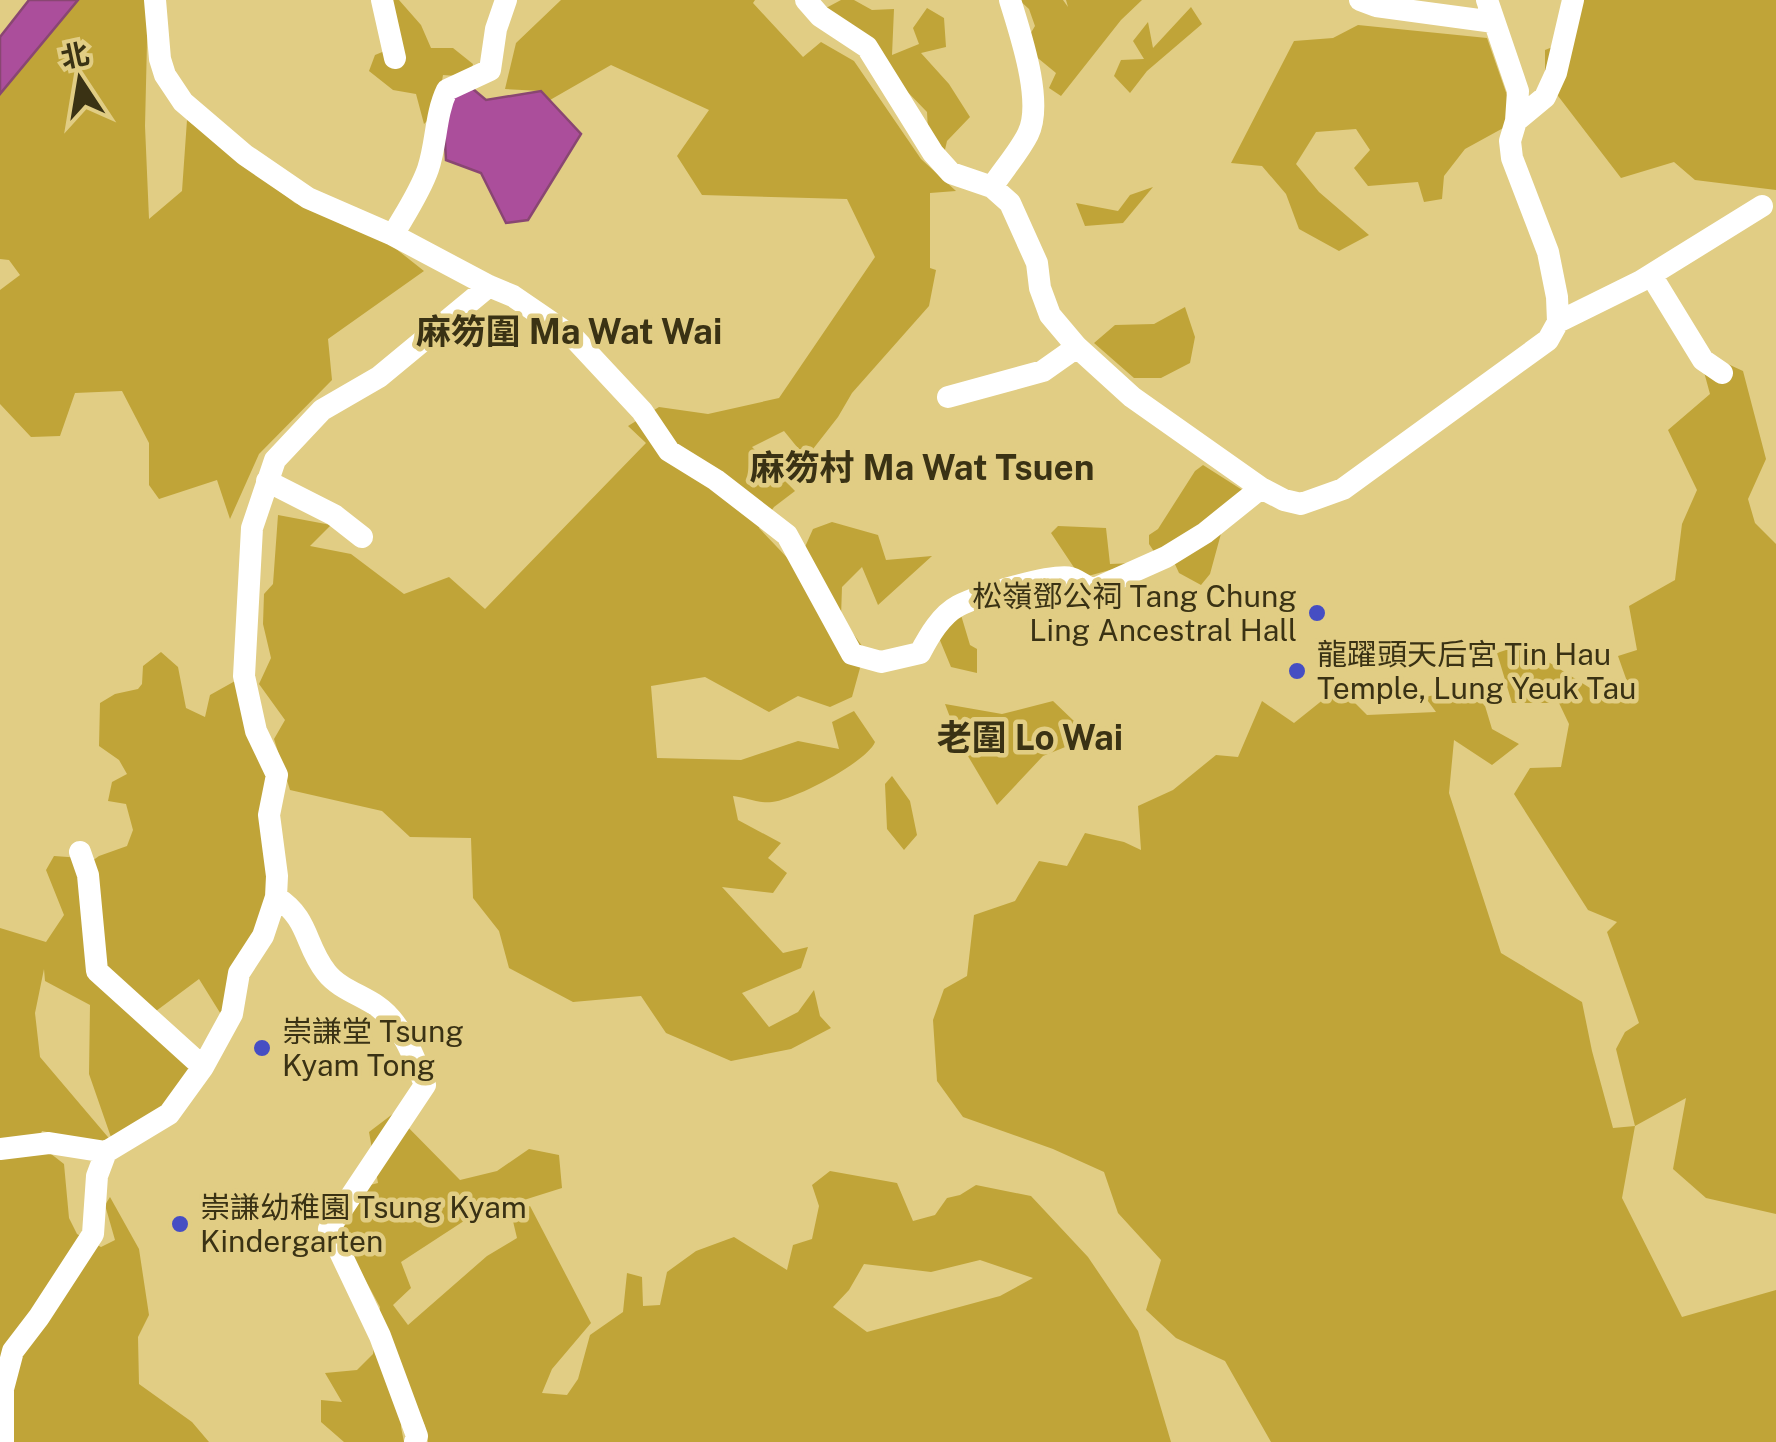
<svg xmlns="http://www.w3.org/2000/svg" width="1776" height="1442" font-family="'Public Sans','Noto Sans SC',sans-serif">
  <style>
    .green { fill: #c0a438; fill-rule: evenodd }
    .water { fill: #ab4e9b; stroke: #894672; stroke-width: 2.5 }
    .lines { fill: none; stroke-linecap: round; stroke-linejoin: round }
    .minor { stroke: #fff; stroke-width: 22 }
    .poi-dot { fill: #464ec3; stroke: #e1cd84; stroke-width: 4 }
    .labels { text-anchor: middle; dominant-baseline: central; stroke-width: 9; stroke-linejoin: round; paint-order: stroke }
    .poi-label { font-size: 30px; fill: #3a3214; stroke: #e1cd84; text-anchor: start }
    .quarter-label { font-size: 35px; font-weight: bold; fill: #3a3214; stroke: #e1cd84 }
  </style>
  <rect width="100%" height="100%" fill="#e1cd84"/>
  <!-- green -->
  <path class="green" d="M78,0H148L145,126L149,219L182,191L187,120L295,203L381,237L424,271L328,339L332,380L259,454L230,519L217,480L159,499L149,485V443L122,391L75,393L60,436L31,437L0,404V290L20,275L9,260L0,259V94Z
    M381,0H399L421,25L431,48H453L473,64L470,77L443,75L437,111L424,124L416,94L393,90L369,71L375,55L392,48Z
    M561,0H755L753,3L803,57L821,42L854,61L921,159L956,191L930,193V268L936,270L929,306L852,393L838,417L806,458L784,431L752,447L795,491L774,507L759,528L796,567L813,529L832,522L878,535L886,560L932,556L878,605L862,567L842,587L841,617L865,650L852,697L830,707L798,696L769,712L705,677L651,686L657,758L741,760L798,741L839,749L832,722L854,711L875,742C867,762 794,800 772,802C760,804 744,797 733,796L738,820L781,843L768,858L787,873L773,893L722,887L783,953L808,947L801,968L742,993L769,1027L798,1012L814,990L820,1016L831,1028L791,1049L731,1061L666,1033L641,996L573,1002L509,968L499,931L473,898L471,838L410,837L382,811L290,790L274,739L285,720L259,684L271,658L263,624L264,594L273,584L278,515L331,525L310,546L351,554L404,594L449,577L485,609L646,443L628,426L659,407L708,414L779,398L875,257L847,199L702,195L677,156L709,110L611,65L550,100L541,91L505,89L516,43Z
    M841,0H854L872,10L894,9L892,55L919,44L913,28L927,8L944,18L946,47L921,53L949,84L970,117L947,141L944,154L928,130L927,112L826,8Z
    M1019,0H1063L1068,7L1066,0H1142L1121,20L1061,96L1049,88L1056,73L1028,50L1029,36L1035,26L1029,9Z
    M1562,0H1776V190L1695,180L1674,162L1621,178L1545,79V50L1555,46Z
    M1191,7L1202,24L1147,71L1130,93L1114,76L1121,60L1144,59L1133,41L1148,22L1153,48Z
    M1358,25L1487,38L1516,121L1465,149L1444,176L1442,199L1424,202L1418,182L1368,186L1354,168L1370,150L1356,129L1316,132L1296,164L1319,192L1369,235L1339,251L1299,229L1286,194L1262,166L1231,163L1294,41L1333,38Z
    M1153,187L1123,223L1085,226L1076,203L1118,211L1130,195Z
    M1185,307L1195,337L1190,363L1161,378H1134L1094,343L1115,325L1154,324Z
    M1719,360L1743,371L1766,459L1748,499L1755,523L1776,544V1214L1706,1198L1673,1169L1686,1098L1635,1126L1622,1198L1682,1317L1776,1290V1442H1271L1225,1361L1176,1338L1146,1310L1161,1260L1118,1213L1104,1172L1053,1149L963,1117L937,1081L933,1020L944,989L967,976L974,915L1015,901L1039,861L1067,866L1085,833L1124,842L1141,850L1138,806L1173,790L1216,755L1238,757L1262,701L1294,723L1339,687L1367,715L1436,712L1425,697L1479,686L1492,729L1519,744L1492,765L1454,740L1449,793L1501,953L1582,1002L1592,1051L1613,1128L1635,1126L1616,1049L1625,1032L1639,1023L1607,932L1617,922L1588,910L1514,794L1530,768L1561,767L1569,724L1559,703H1512L1497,653L1521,645L1598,693L1629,687L1618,656L1637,650L1629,606L1675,580L1682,524L1697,490L1668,430L1710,394L1704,372Z
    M1203,465L1247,493L1222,530L1210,574L1201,585L1179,573L1168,549L1157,556L1149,544V535L1158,529L1195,471Z
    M1058,526L1106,528L1110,564L1135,563L1081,578L1051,533Z
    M961,615L970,645L977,649V673L951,667L939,638Z
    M161,652L178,667L186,708L205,717L210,695L244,676L277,775L276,868L227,1024L199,979L148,1017L203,1067L169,1114L116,1146L42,1131L37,1143L64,1164L69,1218L77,1234L101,1247L115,1240L105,1205L110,1197L139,1249L149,1315L138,1337L139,1384L192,1422L209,1442H0V928L46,942L64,915L46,870L54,856L82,858L85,866L99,856L127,846L133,830L126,804L108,801L112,782L127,774L119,760L99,746L100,703L115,694L138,689L142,684L143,666ZM44,969L45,981L90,1005L89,1074L113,1143L40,1057L35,1013Z
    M1053,701L1075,722L1085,739L1043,756L997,805L959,741L945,704L1002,714Z
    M892,776L910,801L917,835L904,850L887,829L885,784Z
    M394,1113L460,1180L497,1171L529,1149L559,1155L562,1188L470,1217L401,1262L411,1288L393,1305L408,1325L487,1256L517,1238L512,1217L530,1206L591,1323L552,1369L542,1393L567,1395L578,1379L590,1335L623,1312L627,1273L642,1277L643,1306L660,1305L667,1272L696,1251L734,1237L787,1270L793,1245L812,1239L819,1206L812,1185L830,1171L897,1183L913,1221L935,1215L947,1198L960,1195L976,1185L1031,1196L1088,1257L1138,1331L1171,1442H428L425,1426L406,1382L401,1427L404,1442H344L321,1422V1400L342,1402L325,1373L357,1370L373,1354L380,1307L330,1215L342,1192L378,1183L369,1132ZM980,1260L1033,1278L1000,1296L867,1332L833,1307L849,1290L864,1264L931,1272Z"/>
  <!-- water -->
  <path class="water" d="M29,0H78L0,94V37Z
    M467,84L486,100L541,91L581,134L528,220L506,223L481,173L446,160L443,107Z"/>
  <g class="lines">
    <!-- minor -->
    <path class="minor" d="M155,0L160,59L165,75L183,102L245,155L308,198L393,235L489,286L513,296L573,337L642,411L669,451L716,480L787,535L852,654L881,662L920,653C929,636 941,615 958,606C977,596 1053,573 1071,578C1078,580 1086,586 1092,590L1166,557L1205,533L1261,488
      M382,0L395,58
      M806,0L820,16L867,47L933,153L951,173L992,187L1010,203L1037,263L1040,288L1050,315L1077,347L1132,397L1261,488L1284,500L1301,504L1343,489L1548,340L1558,322L1641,281L1762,206
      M1360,0L1376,6L1494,22
      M1487,0L1518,91L1516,121L1510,141L1512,158L1548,252L1557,297L1558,322
      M1516,121L1545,97L1556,73L1573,0
      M992,187C1003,170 1019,152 1028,134C1044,102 1020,33 1010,0
      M393,235C405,214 420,192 428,169C437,142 435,115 447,90L490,70L496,29L506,0
      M1651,275L1703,360L1722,373
      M948,397L1043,371L1077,347
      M267,481L334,515L362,537
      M80,852L88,875L97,971L203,1067
      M276,897C310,919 304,944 326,972C338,988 361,995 377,1006C401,1022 415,1059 425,1085L329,1229L380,1336L417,1436L415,1442
      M0,1149L49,1143L106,1152L169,1114L203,1067L232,1014L239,973L263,936L276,897L277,876L269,815L277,775L256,731L244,676L252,528L275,460L322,410L379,377L489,286
      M3,1442V1389L13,1351L39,1317L93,1234L97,1176L106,1152"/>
  </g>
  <!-- markers -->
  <g class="poi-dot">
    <circle cx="1317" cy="613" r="10"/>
    <circle cx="1297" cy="671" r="10"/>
    <circle cx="262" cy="1048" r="10"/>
    <circle cx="180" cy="1224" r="10"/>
  </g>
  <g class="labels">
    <!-- poi labels -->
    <g class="poi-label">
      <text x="1297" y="596" text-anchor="end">松嶺鄧公祠 Tang Chung<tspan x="1297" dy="34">Ling Ancestral Hall</tspan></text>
      <text x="1317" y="654">龍躍頭天后宮 Tin Hau<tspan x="1317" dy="34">Temple, Lung Yeuk Tau</tspan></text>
      <text x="282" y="1031">崇謙堂 Tsung<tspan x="282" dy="34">Kyam Tong</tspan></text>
      <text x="200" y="1207">崇謙幼稚園 Tsung Kyam<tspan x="200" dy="34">Kindergarten</tspan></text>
    </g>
    <!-- quarter labels -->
    <g class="quarter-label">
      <text x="569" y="331">麻笏圍 Ma Wat Wai</text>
      <text x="922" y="467">麻笏村 Ma Wat Tsuen</text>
      <text x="1030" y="737">老圍 Lo Wai</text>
    </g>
  </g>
  <!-- north arrow -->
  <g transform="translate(80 80) rotate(348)" stroke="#e1cd84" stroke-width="8" paint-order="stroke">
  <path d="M0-8L18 38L0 25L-18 38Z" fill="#3a3214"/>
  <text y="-15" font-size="28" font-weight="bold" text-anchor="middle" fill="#3a3214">北</text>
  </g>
</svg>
